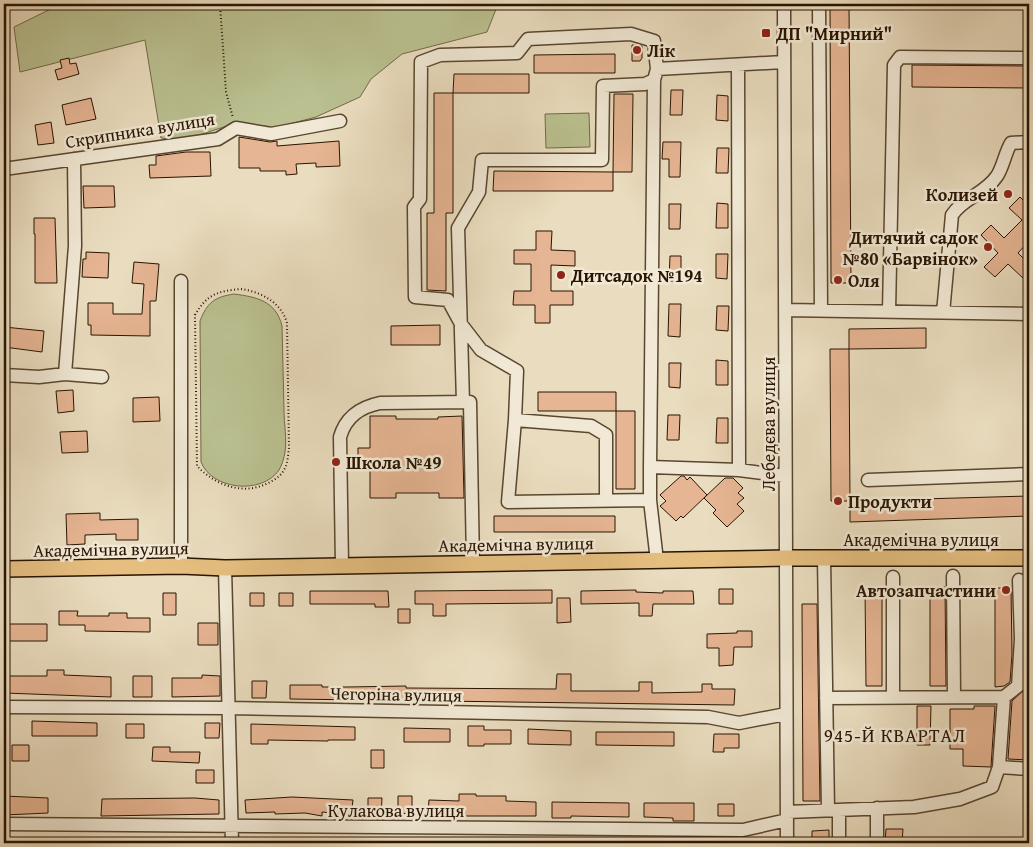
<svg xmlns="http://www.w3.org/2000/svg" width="1033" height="847" font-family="'Gentium Book Plus',serif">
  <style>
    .green { fill: #bac090; stroke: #726a49 }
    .building { fill: #e6b593; stroke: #291402 }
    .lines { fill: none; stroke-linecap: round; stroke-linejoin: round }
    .minor-casing { stroke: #594631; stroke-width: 15 }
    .major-casing { stroke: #291402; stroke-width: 18 }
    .path { stroke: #291402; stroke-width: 2; stroke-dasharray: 1 2.5; stroke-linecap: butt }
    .minor { stroke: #f1e9d5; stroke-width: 12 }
    .major { stroke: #e5be80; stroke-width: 15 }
    .poi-dot { fill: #8f2418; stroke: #f1e9d5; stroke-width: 2 }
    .labels { text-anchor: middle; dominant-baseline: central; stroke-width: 5; stroke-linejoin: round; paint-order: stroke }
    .poi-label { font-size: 18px; font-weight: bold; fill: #291402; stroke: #f1e9d5; text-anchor: start }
    .street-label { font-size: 18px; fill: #291402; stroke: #f1e9d5 }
    .neighbourhood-label { font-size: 19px; letter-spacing: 1px; fill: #291402; stroke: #f1e9d5 }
  </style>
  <rect width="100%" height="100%" fill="#eaddbf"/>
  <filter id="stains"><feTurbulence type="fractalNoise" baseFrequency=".004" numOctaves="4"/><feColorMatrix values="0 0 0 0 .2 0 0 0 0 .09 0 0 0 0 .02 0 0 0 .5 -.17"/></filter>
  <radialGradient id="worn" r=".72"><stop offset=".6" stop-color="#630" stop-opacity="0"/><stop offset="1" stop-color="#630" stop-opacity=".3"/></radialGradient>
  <!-- green -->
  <path class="green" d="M61,4H498L487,32L402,54L371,79L360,97L316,117L270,129L233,124L181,141L161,138L145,40L20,72L14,27Z
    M589,113L590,147L546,148L545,114Z
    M234,294C257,297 276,301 282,326C283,354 283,382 284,410C284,424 287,439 285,452C284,458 282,465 279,470C262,495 212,490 201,462L200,321C207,303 214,297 234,294Z"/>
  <!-- building -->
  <path class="building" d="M830,4H849L851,283H831Z
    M632,45L642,46V58L640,61H632Z
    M615,54V73H534V55Z
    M69,58L70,64L76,63L79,74L58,80L55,70L62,68L60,60Z
    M912,65L1029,66V88L912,87Z
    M454,74H529V93H453Z
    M671,90H683L682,115H670Z
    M434,93H453V213H446V291L427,290V213H434Z
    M614,94H633L632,172H613Z
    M717,95L728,96V121L716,120Z
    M91,98L96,119L66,125L62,105Z
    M51,122L54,143L38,145L35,125Z
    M239,137L270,142L277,141V146L339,141L340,166L316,167V163L296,164L297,174L286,175V171H260V168H239Z
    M663,142H681L680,177H669V159H662Z
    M717,148H729L728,173H716Z
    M186,152H210L211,176L150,178L149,165H156V156Z
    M494,171L613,172V191H493Z
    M83,186H114L115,207L84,208Z
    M1020,197L1029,206V241L1018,253L1029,264V274L1024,279L1008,264L995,277L984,267L998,253L981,235L991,225L1004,238L1022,220L1009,208Z
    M717,203L728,204V228H716Z
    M669,204H681L680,229H669Z
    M34,218H55L57,283H35V234H34Z
    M536,231H552L551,250L575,251V266L551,265V291H573V305H550V323H535V305H513L514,291H531V264H514V250H536Z
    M86,252L109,253L108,278L82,277L83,259H86Z
    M716,254H728L727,279L716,278Z
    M670,256H681V281H669Z
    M134,262L159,264L156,301H150V336L91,335V325H88V303H113V314H142L144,284L132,283Z
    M669,304H681L680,337L668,336Z
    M717,306H729L728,331L716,330Z
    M440,325V345H391V326Z
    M4,327L44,331L42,352L4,347Z
    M926,328V348L849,349V329Z
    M830,349H849L850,501H831Z
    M716,360L728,361V385H716Z
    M669,363H681L680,388L669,387Z
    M73,390L74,411L58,413L56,391Z
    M538,392H616V411H538Z
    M159,397L160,421L133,422V398Z
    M616,411H635V489H616Z
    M668,415H680L679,440H667Z
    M370,416H396V419H438V417L462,416L464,498H439V493H396V498H370V468H358V448H370Z
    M717,418H728V443H716Z
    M87,431L88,452L62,453L60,432Z
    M681,476H684L687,480L690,477L707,495L683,518L681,516L676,521L660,506L666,501L660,495Z
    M725,478H733L743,488L738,493L744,498L737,504L744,511L727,527L713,513L716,510L704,498Z
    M1029,496V516L850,522V501Z
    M100,513V520L138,519V540H116V534L85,535V544L67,545L66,514Z
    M494,516H615V532H494Z
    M945,587L946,686H930V588Z
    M865,588H882V686H866Z
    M995,588H1011L1012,654L1010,682L1004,686L995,687Z
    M719,589H733V604H719Z
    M552,590V603L446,604V616H433V604H415V591Z
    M636,590V592L663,593V591H693L694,604H653L652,616H639V603L581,604V591Z
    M310,591H388L389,607H375V604H310Z
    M163,593H176V615H163Z
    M250,593H264V606H250Z
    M279,593H293V606H279Z
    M557,598H570L571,622L557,623Z
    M802,604H817L820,801H803Z
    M398,609H410V623H398Z
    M59,611H78L77,616H109V613H127V618H150V632L85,631V625H59Z
    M198,623H218V645H198Z
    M4,624H47V641H4Z
    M737,631H752V647H734L733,665L719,666V648H707V634L737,633Z
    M47,670H64V675L111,677V697L4,693V676H47Z
    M1027,672H1029V760L1008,759L1012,701L1025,689Z
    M557,674H571V691H639V682H652V693L702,692V684H712V689H735L734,705L290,699V685H322V687H347L406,686V688L556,689Z
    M202,675L220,676V696L172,697V678H202Z
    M133,676H152V697H133Z
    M252,681H267L266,698H252Z
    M917,706H931L930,745H917Z
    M974,706H995L991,767L963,766V749H950V709H974Z
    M32,721L97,723V736H32Z
    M205,723H220L219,738H205Z
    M126,724H144V738H126Z
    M251,724L355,727V740H328V741L268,740V744H251Z
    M468,726H484V730H511V744H484V746H468Z
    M404,728L450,729V742H404Z
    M528,729L571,731V745L528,744Z
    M596,732H674V746L596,745Z
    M714,734H739V748H724V752H713Z
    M12,745H29V761H12Z
    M153,747H170V752H200L199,763L152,761Z
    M371,750H384V768H371Z
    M196,770H214V783H196Z
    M459,794H476V796H506V801L536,802V816H459L428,814L429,800L459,801Z
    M4,796L48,798V813L4,815Z
    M398,796H412V813L398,814Z
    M292,797L353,800L351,815L322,812V816L305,813L275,814V812L246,813L245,800Z
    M195,798L219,800V814L101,816L102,799Z
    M368,798H382L381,817H368Z
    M552,802L629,803V817L571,816V818H552Z
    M644,803H694V821H673V818L644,817Z
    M718,804H734V816H718Z
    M886,829H903L902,843H885Z
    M829,830V843H812V831Z"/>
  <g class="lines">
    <defs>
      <path id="minor" d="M784,4L787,843
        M819,4L821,310
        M738,65L739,470
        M4,169L218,139L236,128L271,134L340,121
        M181,281V566
        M785,310L1029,314
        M889,312L894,65L900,57L1029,58
        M943,313L952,215C963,198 985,194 997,176C1003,167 1005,153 1011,143L1029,142
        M65,374L75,246L74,159
        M4,375L39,377L65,374L102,377
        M463,402L458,228L479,192L482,160H602L603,86L645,84L654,80L657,69L784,62
        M515,420L517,371L481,350L461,324L448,300L415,297L414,207L420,199L421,62L440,55L517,53L528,39L631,34L654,41L657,69
        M650,467L654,80
        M868,480L1029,474
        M650,500V467L739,470L785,476
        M606,501V435L591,426L515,420L508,502L650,500L657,561
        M824,558L828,810
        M342,566L340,437C346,416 361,407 380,403L470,402L473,563
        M225,568L232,843
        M953,576L954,697
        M893,697V577
        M826,698L1004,697L1018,686L1021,639L1019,580
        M4,707L228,708L708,717L739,723L786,714
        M999,767L1029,769
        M877,808V843
        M787,812L914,807L960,799L992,787L999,767L1004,697
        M4,824L743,830L787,820
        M839,843V810"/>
      <path id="major" d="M4,569L181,566L225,568L786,558H1029"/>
    </defs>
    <!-- minor casing -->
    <use href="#minor" class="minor-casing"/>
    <!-- major casing -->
    <use href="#major" class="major-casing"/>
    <!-- path -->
    <path class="path" d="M220,4L226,92L233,118
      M241,289C261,292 281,302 287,323L289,448C288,454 288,462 285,468C282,475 275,480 268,483C243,496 215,485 197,466L195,315C207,294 218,291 241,289Z"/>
    <!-- minor -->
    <use href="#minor" class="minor"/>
    <!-- major -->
    <use href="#major" class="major"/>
  </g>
  <!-- markers -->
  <g class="poi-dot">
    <rect x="761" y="28" width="10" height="10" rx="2.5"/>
    <circle cx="637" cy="50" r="5"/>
    <circle cx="1008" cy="194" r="5"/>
    <circle cx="988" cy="247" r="5"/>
    <circle cx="561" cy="275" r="5"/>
    <circle cx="838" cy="280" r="5"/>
    <circle cx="336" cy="462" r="5"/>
    <circle cx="838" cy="501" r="5"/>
    <circle cx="1006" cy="590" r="5"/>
  </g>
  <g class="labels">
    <!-- poi labels -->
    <g class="poi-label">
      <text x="776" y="33">ДП "Мирний"</text>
      <text x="647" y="50">Лік</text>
      <text x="998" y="194" text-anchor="end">Колизей</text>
      <text x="978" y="237" text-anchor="end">Дитячий садок<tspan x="978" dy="21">№80 «Барвінок»</tspan></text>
      <text x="571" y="275">Дитсадок №194</text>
      <text x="848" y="280">Оля</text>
      <text x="346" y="462">Школа №49</text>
      <text x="848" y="501">Продукти</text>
      <text x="996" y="590" text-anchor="end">Автозапчастини</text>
    </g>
    <!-- street labels -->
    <g class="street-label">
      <text transform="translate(140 130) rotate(-9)">Скрипника вулиця</text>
      <text transform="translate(768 424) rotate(-90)">Лебедєва вулиця</text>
      <text x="921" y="539">Академічна вулиця</text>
      <text transform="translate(516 544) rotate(-1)">Академічна вулиця</text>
      <text transform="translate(111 549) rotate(-1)">Академічна вулиця</text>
      <text transform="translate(396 694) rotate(1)">Чегоріна вулиця</text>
      <text x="396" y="810">Кулакова вулиця</text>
    </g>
    <!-- neighbourhood labels -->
    <g class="neighbourhood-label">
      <text x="895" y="735">945-Й КВАРТАЛ</text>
    </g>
  </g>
  <!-- margin -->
  <rect width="1033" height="847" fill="none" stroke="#eaddbf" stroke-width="20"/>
  <rect x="5" y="5" width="1023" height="837" fill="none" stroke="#291402" stroke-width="2.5"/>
  <rect x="10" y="10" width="1013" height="827" fill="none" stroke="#291402"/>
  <rect width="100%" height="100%" filter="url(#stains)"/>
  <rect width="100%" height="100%" fill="url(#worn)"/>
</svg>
